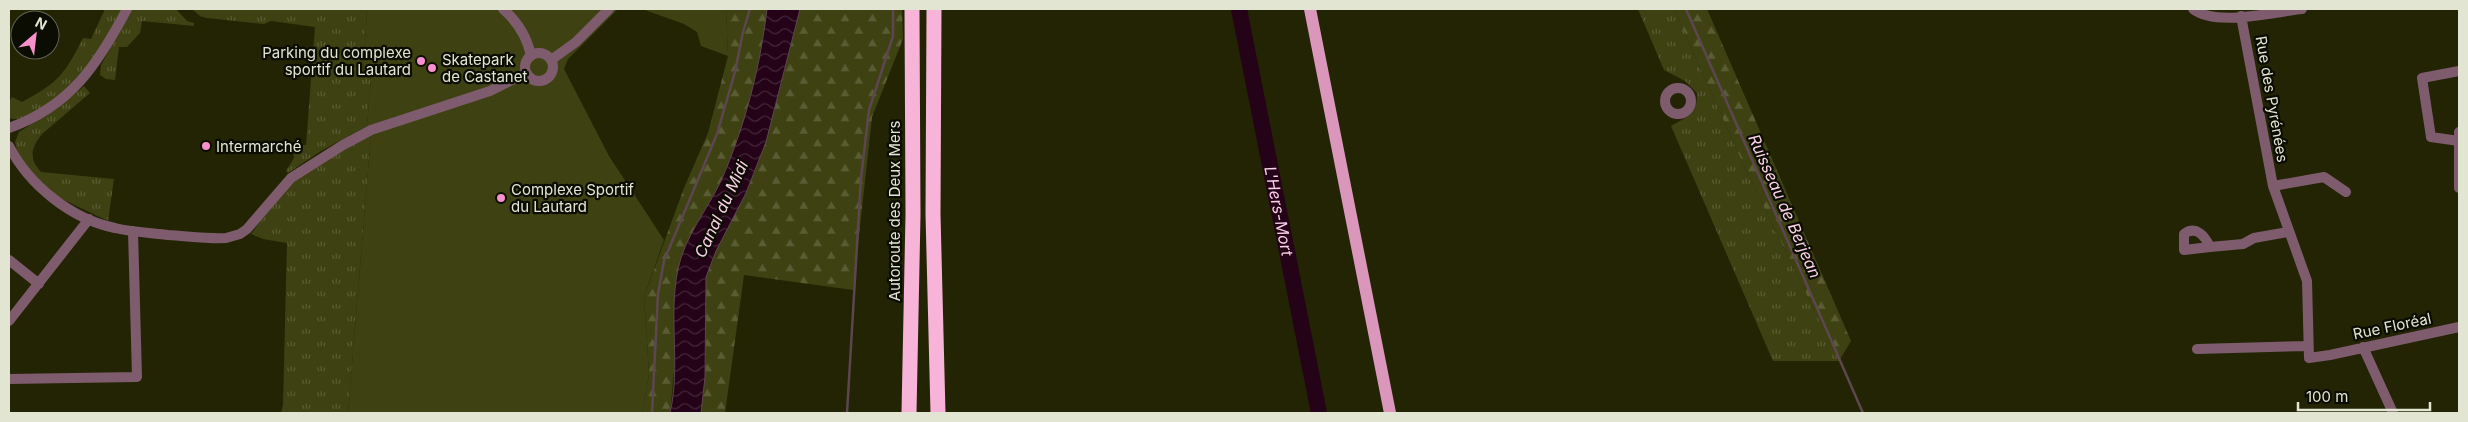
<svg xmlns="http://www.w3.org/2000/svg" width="2468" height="422" font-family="Inter,sans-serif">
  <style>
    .grass { fill: url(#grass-tufts) }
    .forest { fill: url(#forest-firs) }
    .garden { fill: #3e4212 }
    .water { fill: url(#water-waves); stroke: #5d4650 }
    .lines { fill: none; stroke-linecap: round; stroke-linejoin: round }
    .stream { stroke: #5d4650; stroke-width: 2.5 }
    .river { stroke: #240218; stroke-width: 16 }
    .street { stroke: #7e5c6e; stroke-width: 10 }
    .primary { stroke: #db96bc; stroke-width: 12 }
    .highway { stroke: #f7b4d8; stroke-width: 15 }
    .poi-dot { fill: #f890cc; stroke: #0b0c02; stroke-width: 2 }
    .labels { text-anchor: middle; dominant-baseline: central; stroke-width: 4.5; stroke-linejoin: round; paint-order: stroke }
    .poi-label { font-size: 15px; fill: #e2e5d2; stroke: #0b0c02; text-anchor: start }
    .street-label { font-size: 15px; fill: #e2e5d2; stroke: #0b0c02 }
    .water-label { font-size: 16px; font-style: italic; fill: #fdd2e9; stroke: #0b0c02 }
  </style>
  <defs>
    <pattern id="grass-tufts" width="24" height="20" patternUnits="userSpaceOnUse" patternTransform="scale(1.25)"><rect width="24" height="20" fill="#3e4212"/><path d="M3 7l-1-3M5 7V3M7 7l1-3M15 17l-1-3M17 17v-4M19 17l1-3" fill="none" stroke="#5a5d34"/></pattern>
    <pattern id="forest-firs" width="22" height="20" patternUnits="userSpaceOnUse" patternTransform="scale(1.25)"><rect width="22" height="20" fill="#3e4212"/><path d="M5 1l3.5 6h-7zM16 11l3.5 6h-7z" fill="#5a5d34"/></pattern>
    <pattern id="water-waves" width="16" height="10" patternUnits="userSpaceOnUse" patternTransform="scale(1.25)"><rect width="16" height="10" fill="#240218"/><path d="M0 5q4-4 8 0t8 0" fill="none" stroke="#442739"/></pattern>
  </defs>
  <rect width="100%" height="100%" fill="#222404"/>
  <!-- grass -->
  <path class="grass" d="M105,9H122C100,50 77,91 34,112C26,116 18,121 9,118V102L12,97L22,102C58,83 65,74 83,38L91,39Z
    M132,9H176L187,21L194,23V26L142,21L140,33L127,47H119L115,80L106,79L100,75L101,65Z
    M192,9H367L363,77L371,78L367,126L321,151L288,173L286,171L294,158L293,145H306L315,27L271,21L264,24L207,18L200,16Z
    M1638,9H1674L1744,166L1839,361H1773L1671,126C1687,117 1698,113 1697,93L1685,81L1664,70Z
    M84,86L90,93L42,134C31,148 28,158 41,172L114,179L108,221L60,198L32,175L17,151L15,142L19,132L59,107Z
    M371,135L348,413H281L283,405L287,243L263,239L251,234C262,220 271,203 283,191C308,166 341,152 371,135Z"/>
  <!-- forest -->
  <path class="forest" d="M726,9H902L903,39L872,117L853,290L744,275L725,413H701L705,377L706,277L712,261L674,302L675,360L670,413H642L649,374L644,297L684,188L708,133L728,56Z
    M1674,9H1707L1851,341L1839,361L1744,166Z"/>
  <!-- garden -->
  <path class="garden" d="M367,9H618L568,59L564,69L609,156L664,240L644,297L649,374L642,413H348L371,135L367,126L371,78H363Z
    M642,9H726L728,56L701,46L697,32L684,24Z"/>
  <!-- water -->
  <path class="water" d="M767,9H800L766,142L746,193L716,251L706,277L705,377L701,413H670C681,366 668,317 678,269C685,236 707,210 721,181C745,126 760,68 767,9Z"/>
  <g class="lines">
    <!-- stream -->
    <path class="stream" d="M1686,9L1863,413
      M652,413L658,294L664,261L717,134L735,72L743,32L750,9
      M847,413L861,178L869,110L893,36V9"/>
    <!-- river -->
    <path class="river" id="s1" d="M1239,9L1319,413"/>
    <!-- street -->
    <path class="street" d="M503,9C518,22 527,36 531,56
      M2193,9C2216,27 2274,12 2302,9
      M2241,16L2273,186L2307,281L2309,358L2330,355L2459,327
      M525 67a14 14 0 1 1 28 0a14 14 0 1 1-28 0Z
      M551,60L576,42L609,9
      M1665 101a13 13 0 1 1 26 0a13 13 0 1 1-26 0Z
      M9,128C71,106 98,64 127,9
      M2459,132V188
      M2459,141L2431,137L2422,78L2459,71
      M9,146C29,185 71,219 115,228C132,232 151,233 168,235C187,236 207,239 226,238L240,234L247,229L291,178L343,145L371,130L490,91L526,73
      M2273,186L2324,177L2346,192
      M2210,247L2184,250V234C2196,225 2205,236 2210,247L2243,244L2254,238L2288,232
      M9,260L39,284
      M9,321L89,219
      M2363,347L2393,413
      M2197,349L2308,346
      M9,379L137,377L133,231"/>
    <!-- primary -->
    <path class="primary" d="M1310,9L1390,413"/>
    <!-- highway -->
    <path class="highway" d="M934,9L933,214L938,413
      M909,413L913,215L912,9"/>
  </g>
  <!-- markers -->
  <g class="poi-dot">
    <circle cx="421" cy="61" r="5"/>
    <circle cx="432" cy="68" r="5"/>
    <circle cx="206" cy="146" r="5"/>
    <circle cx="501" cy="198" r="5"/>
  </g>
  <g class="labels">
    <!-- poi labels -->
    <g class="poi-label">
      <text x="411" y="52" text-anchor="end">Parking du complexe<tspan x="411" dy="17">sportif du Lautard</tspan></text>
      <text x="442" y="59">Skatepark<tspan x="442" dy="17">de Castanet</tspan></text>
      <text x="216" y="146">Intermarché</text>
      <text x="511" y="189">Complexe Sportif<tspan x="511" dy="17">du Lautard</tspan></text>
    </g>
    <!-- street labels -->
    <g class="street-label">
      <text transform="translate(2272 99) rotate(80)">Rue des Pyrénées</text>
      <text transform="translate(894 211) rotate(-90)">Autoroute des Deux Mers</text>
      <text transform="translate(2392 326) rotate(-12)">Rue Floréal</text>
    </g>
    <!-- water labels -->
    <g class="water-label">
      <text transform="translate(1785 206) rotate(66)">Ruisseau de Berjean</text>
      <text transform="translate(721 209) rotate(-65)">Canal du Midi</text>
      <text stroke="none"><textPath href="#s1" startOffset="206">L'Hers-Mort</textPath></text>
    </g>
  </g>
  <!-- border -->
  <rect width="2468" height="422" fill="none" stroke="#e2e5d2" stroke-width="20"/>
  <!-- north arrow -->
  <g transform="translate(35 35) rotate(28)"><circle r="24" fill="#0b0c02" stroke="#616355"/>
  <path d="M0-4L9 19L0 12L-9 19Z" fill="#f890cc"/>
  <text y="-8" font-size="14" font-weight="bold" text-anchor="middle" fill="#e2e5d2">N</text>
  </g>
  <!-- scale -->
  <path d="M2298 402v8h132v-8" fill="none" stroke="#e2e5d2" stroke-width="2.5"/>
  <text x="2306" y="402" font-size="15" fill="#e2e5d2" stroke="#0b0c02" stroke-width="4" paint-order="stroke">100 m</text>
</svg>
